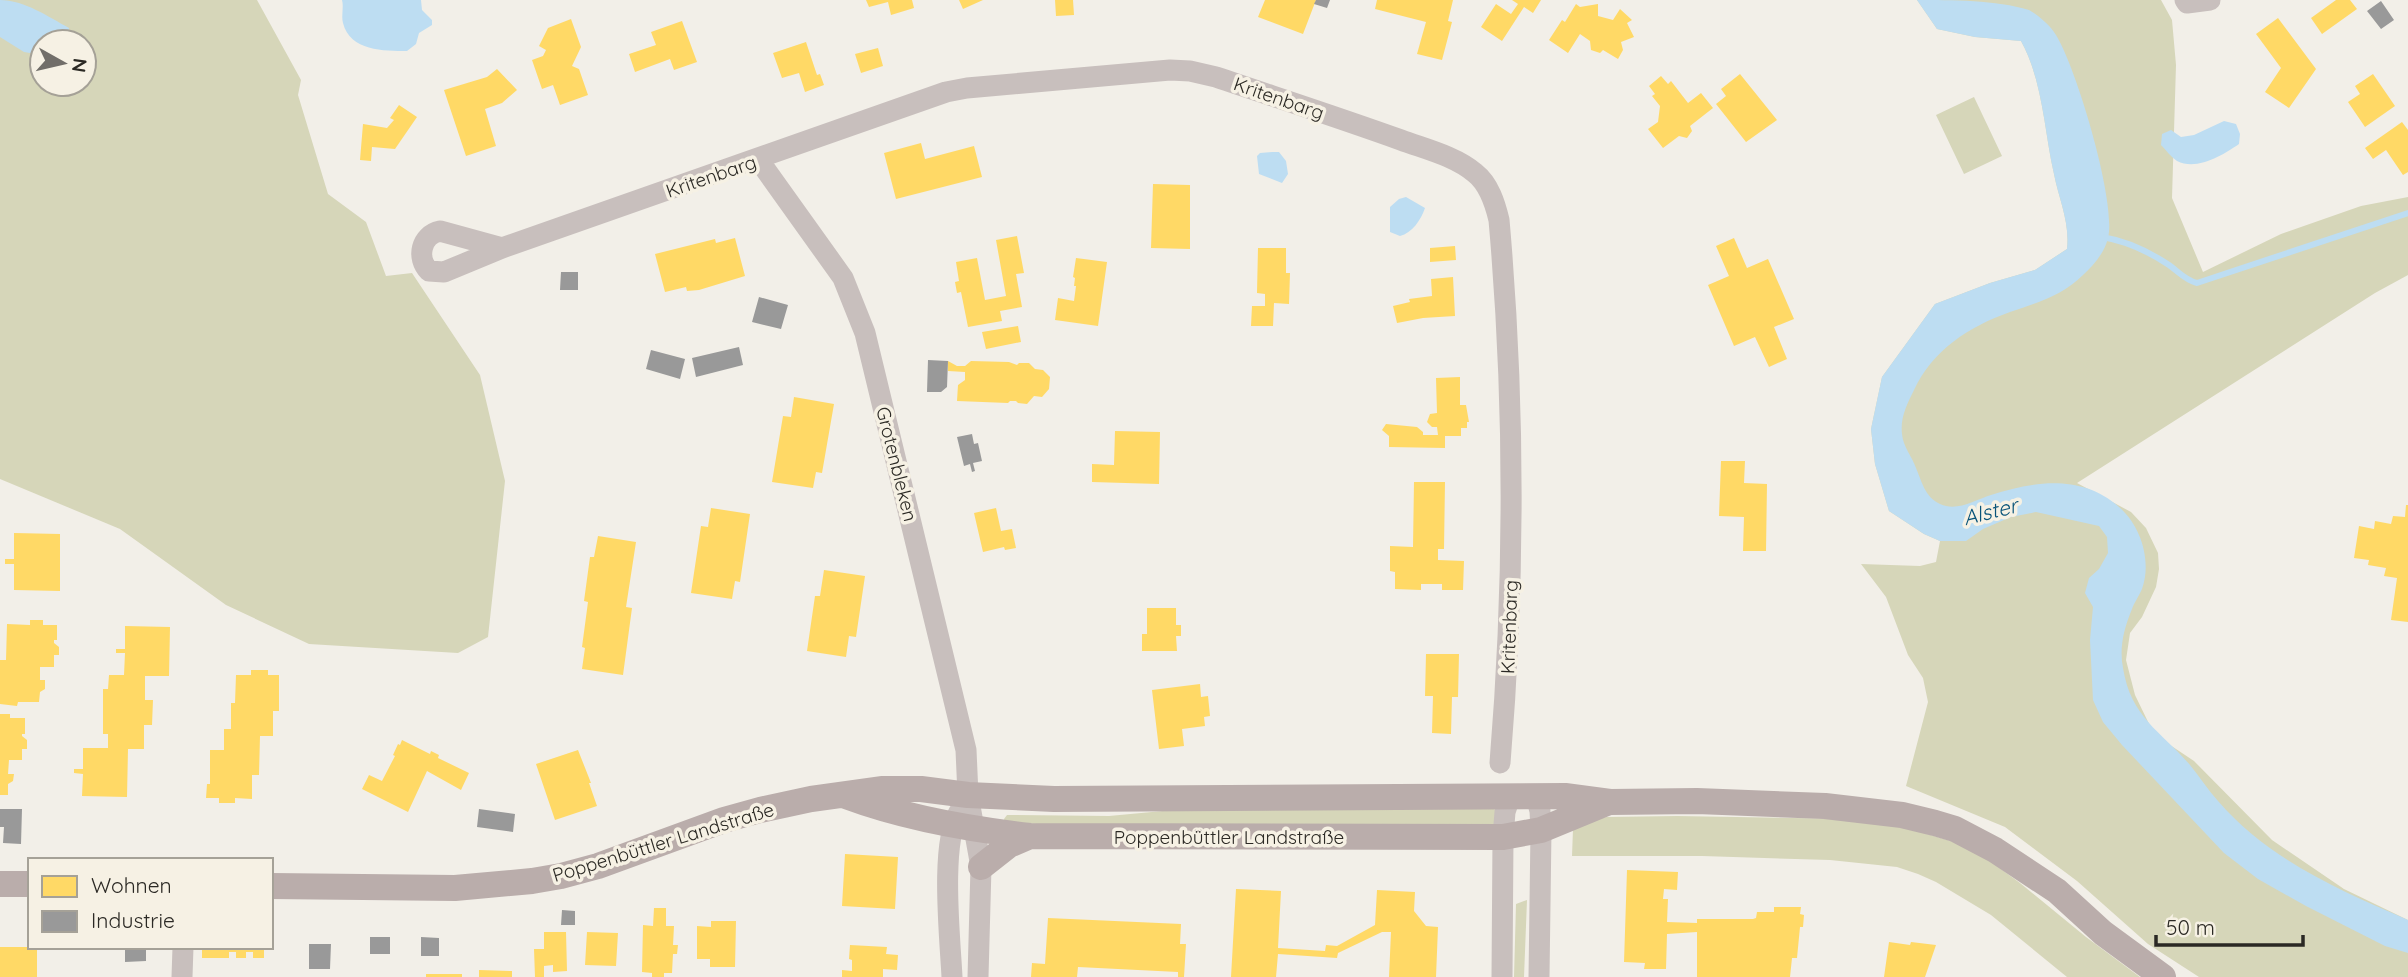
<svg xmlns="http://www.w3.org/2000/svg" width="2408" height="977" font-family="Quicksand,sans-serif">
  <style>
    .green { fill: #d6d6b9; fill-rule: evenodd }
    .water { fill: #bdddf2 }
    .homes { fill: #ffd966 }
    .industry { fill: #999 }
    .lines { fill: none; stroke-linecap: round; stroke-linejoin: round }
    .stream { stroke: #bdddf2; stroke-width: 6 }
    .minor { stroke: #c8bfbd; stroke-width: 21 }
    .major { stroke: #baadab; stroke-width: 26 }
    .labels { text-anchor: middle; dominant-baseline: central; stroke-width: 7; stroke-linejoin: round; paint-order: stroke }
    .street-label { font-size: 19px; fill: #2b2924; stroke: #f6f1e4 }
    .water-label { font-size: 21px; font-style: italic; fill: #085379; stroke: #f6f1e4 }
  </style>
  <rect width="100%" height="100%" fill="#f2efe8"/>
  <!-- green -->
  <path class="green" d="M0,0H257L301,80L298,95L328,194L366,222L386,276L412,273L480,375L505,481L488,637L458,653L309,644L226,605L120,529L0,479ZM42,42H84V84H42Z
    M1917,0H2161L2172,20L2176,65L2172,198L2203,272L2281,234L2361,206L2408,197V275L2375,293L2077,483L2131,512L2146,528L2158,553L2159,569L2156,587L2142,617L2130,633L2126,660L2135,695L2151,728L2170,745L2194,761L2272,840L2344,889L2408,920V977H2199L2148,944L2077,881L2005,827L1906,786L1928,702L1923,678L1908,655L1886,597L1861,564L1920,566L1936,562L1940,541L1924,534L1889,511L1875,464L1871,429L1882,377L1935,304L1990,283L2035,270L2067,249C2070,222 2059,200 2054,174C2044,130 2043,81 2021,41L1975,37L1937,29Z
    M1974,97L2002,156L1964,174L1936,115Z
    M1492,808L1498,811L1495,825H1054L1005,822L1004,819L1007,815L1109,816L1184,809Z
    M1677,816L1852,819L1897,825L1954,842L1990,861L2020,883L2086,937L2140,977H2067L1991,915L1936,882L1918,874L1897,867L1830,860L1702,856H1572L1573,829L1580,821L1607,817Z
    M1527,900L1524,977H1514L1516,904Z"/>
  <!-- water -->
  <path class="water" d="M0,0C24,0 49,17 69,28L67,42H42V55L24,52L0,37Z
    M342,0H421L422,10L432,20V25L419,33L416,44L407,51C384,51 350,51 343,23C341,16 344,7 342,0Z
    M1917,0C1952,0 1996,0 2029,10C2038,15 2051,26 2056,35C2076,67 2117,203 2108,238C2105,252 2093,266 2083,275C2062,296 2036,303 2010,312C1968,327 1933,350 1914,390C1907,404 1900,418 1902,434C1903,447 1912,456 1916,468C1922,482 1925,497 1940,504C1957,512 1975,500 1991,495C2034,481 2082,474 2119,507C2141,526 2152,561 2142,589C2139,596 2134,603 2132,609C2124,628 2119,648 2123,668C2131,718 2161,731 2190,765C2200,777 2208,790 2218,801C2269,860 2339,890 2408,920V953L2385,946L2306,906L2258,879L2224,853L2122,745L2103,722L2093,700L2090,640L2093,607L2085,593L2089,578L2099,569L2108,553L2107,537L2099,526L2036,512L2011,517L1983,529L1966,541H1940L1924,534L1889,511L1875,464L1871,429L1882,377L1935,304L1990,283L2035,270L2067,249C2070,222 2059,200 2054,174C2044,130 2043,81 2021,41L1975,37L1937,29Z
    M2224,121L2236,124L2240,134L2239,144C2223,155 2197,171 2177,161C2171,157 2166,150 2161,145L2162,134L2171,130L2181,137L2194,135Z
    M1272,152H1279L1286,161L1288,174L1282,183L1259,174L1257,156L1260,153Z
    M1406,197L1425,208C1421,220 1412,233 1400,236L1390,232V207L1399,199Z"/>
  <!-- homes -->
  <path class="homes" d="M866,0H912L914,8L891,15L888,2L869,7Z
    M959,0H983L963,9Z
    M1055,0H1073L1074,15L1056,16Z
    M1265,0H1316L1303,34L1258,17Z
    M1377,0H1453L1448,21L1452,22L1442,60L1417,54L1426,22L1375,9Z
    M1512,0H1541L1533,13L1524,7L1502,41L1481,27L1496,4L1511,14L1518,4Z
    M2336,0H2350L2357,9L2322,34L2311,18Z
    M1576,4L1580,7L1598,4V16L1613,20L1620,9L1632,20L1627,23L1634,37L1621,42L1623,50L1618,59L1603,50L1600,53L1591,50L1590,41L1580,34L1568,53L1549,40L1562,20L1565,22Z
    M2278,18L2316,69L2289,108L2265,92L2281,68L2256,34Z
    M571,19L581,47L572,66L579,69L588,95L560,105L553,85L542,89L532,60L543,56L546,50L539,46L548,28Z
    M682,21L697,62L674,70L670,59L635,72L629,54L656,45L651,32Z
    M806,42L817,75L820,74L824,85L805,92L799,73L782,78L773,53Z
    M878,48L883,66L861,73L855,54Z
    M497,69L517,90L502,103L485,109L496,146L466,156L444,90L487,77Z
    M1740,74L1777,120L1746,142L1716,104L1726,96L1721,89Z
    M2373,74L2395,106L2365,127L2348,102L2360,94L2355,86Z
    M1661,76L1668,84L1671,81L1688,103L1701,93L1713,108L1690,126L1692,131L1687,138L1679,136L1663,148L1648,129L1658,122L1660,106L1652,96L1655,94L1649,86Z
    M399,105L417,117L395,149L372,147L371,161L360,160L363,124L387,128L394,120L390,118Z
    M2402,122L2408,130V172L2403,175L2386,150L2373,159L2365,148Z
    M921,143L925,159L974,146L982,177L896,199L884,153Z
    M1153,184L1190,185V249L1151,248Z
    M1017,236L1024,273L1016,274L1022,307L1000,311L1002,321L968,327L961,292L957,293L955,282L959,281L956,262L977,258L985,300L1006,296L996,240Z
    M735,238L745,276L699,290L687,291L686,287L665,292L655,254L715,239L716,243Z
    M1734,238L1747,268L1768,259L1794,319L1774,327L1787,359L1769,367L1755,337L1734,346L1708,285L1729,276L1716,246Z
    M1455,246L1456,260L1430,262V248Z
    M1258,248H1286V273H1290L1289,304L1274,303L1273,326H1251L1252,306H1265V294L1257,293Z
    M1076,258L1107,262L1098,326L1055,320L1058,298L1074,301L1076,286H1074L1075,278L1073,277Z
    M1453,277L1455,316L1423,318L1397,323L1393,306L1410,302L1409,299L1432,296L1431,279Z
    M1018,326L1021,342L986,349L982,332Z
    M948,361L957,366H965L971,361L1009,362L1017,365L1019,363H1029L1035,369L1043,370L1050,377L1049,389L1042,397L1034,396L1027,404L1018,403L1016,401H1010L1008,403L957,401L958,385L965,380V372L948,371Z
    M1460,377V405H1466L1469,422H1467V428H1461V436H1445V448L1389,447V436L1382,430L1386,424L1417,427L1423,432V435H1438L1437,427H1432L1427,422L1430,414L1437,413L1436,378Z
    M794,397L834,404L822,473L816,472L813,488L772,482L783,416L791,417Z
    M1115,431L1160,432L1159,484L1092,482V464L1114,465Z
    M1721,461H1745L1744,483L1767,484L1766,551H1743L1744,517L1719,516Z
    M1414,482H1445L1444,549H1438V560L1464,561L1463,590H1442V584H1421V590L1395,589V572L1390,571V546L1413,547Z
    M2406,505H2408V622L2391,620L2397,578L2384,576L2386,568L2368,565L2369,560L2354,558L2359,526L2374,529L2375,521L2391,524L2393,516L2405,517Z
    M711,508L750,514L740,582L735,581L732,599L691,593L701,526L708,527Z
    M996,508L1001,531L1012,529L1016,548L1005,550L1004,547L983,552L974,513Z
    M14,533L60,534V591L14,590V564H5V559H14Z
    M598,536L636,542L626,607L632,608L623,675L582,669L585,648L582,647L588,602L584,601L590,557H594Z
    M824,570L865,576L856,637L849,636L846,657L807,651L815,596H820Z
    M1147,608H1176V625H1181V636H1176L1177,651H1142V634H1147Z
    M30,620H43V625H57V640H54V643L59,647V655H54V667H40V680H45V689L40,692L39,702H18L17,706L0,704V660H6L7,624L30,625Z
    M125,626L170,627L169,676H145V700H153L152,725H144V749H128L127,797L82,796L83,774L74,773V769H83V748H108V734H103V689H108L109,675H124L125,653H116V649H125Z
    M1426,654H1459L1458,697H1452L1451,734L1432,733L1433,696H1425Z
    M251,670H268V675H279V711H273V736H260L259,775H252V799L235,798V803H219V798H206L207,784H210V750H224V729H231V703H235L236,675H251Z
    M1200,684L1201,697L1208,696L1210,716L1204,717L1205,726L1182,729L1184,746L1159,749L1152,690Z
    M0,714H10V718H25V734H22V736L27,740V749H22V760H9L8,774H14L13,781L8,784V795H0Z
    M402,740L430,754L431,751L439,755L438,758L469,773L461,790L427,771L408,812L362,789L369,775L382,781L395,756L393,755L398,744L400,745Z
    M578,750L591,783H589L597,806L555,820L536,764Z
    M845,854L898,857L895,909L842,906Z
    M1627,870L1678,872L1677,890L1664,889L1663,899H1668L1667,922L1697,923V919H1753L1756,918L1757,912H1774V907H1801L1800,914L1804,915L1803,927H1800L1797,958H1792L1790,977H1697V932L1667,934L1666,969H1644L1645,963L1624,962Z
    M1236,889L1281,891L1278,948L1325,951L1326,945L1337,946L1375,925L1377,890L1415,892L1414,911L1426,926L1438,927L1436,977H1389L1391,932H1382L1338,953L1337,958L1278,954L1276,977H1231Z
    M654,908H666V926H674L673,945H678L677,954H673L672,973H664V977H652V973L642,972L643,925L653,926Z
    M1048,918L1181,924L1180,944H1186L1184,977H1178V972L1078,967L1077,977H1031L1032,963L1045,964Z
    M711,921H736L735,967H710V959H697V926L711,927Z
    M544,932H566L567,971L553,972V965L544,966V977H535L534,949H544Z
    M587,932L618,933L616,966L585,965Z
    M1889,942L1910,945L1911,942L1936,945L1925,977H1884Z
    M850,945L887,947L886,954L898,955L897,970L883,969V977H842V970L852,971V960L849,959Z
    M0,947H37V977H0Z
    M202,947H264V958H253V952H246V958H236V952H229V958H202Z
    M479,970L512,971V977H479Z
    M426,974H462V977H426Z"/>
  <!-- industry -->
  <path class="industry" d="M1316,0H1330L1327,8L1314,4Z
    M2381,1L2394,20L2381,29L2367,11Z
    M561,272H578V290H560Z
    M759,297L788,305L781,329L752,322Z
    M739,347L743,365L696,377L692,358Z
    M651,350L685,359L680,379L646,369Z
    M928,360L948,361L947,387L941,392H927Z
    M972,434L974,444L978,443L982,461L973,463L975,471L972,472L970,464L964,466L957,437Z
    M0,809H22L21,844L3,843L4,827H0Z
    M479,809L515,814L513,832L477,827Z
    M562,910L575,911V925H561Z
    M370,937H390V954H370Z
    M421,937L439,938V956H421Z
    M309,944H331L330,969H309Z
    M125,947H146V961L125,962Z"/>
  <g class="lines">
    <!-- stream -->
    <path class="stream" d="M2102,237C2127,241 2148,251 2169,265C2179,272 2185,280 2197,283L2408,213"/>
    <!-- minor -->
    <path class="minor" d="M2185,0L2187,3L2210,0
      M758,159L843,278L865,333L966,750L968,795L981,867L978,977
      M502,248L440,231C421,235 416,258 429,271L444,272L502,248L946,92L967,88L1170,70L1190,71L1216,77C1278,98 1340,118 1401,140C1425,149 1455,156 1475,173C1489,184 1495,203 1499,220C1515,401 1515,582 1500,763
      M1536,796L1540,811L1541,830L1539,977
      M182,977L183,947
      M952,977C950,937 940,844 959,812
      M1502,977L1503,837L1505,812L1510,797"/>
    <!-- major -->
    <path class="major" d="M846,796C905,818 968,829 1030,836L1503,837L1541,830L1609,802
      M981,867L1009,845L1030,836
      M0,884H30
      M271,886L455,888L532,881L561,876L598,866L724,820L760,810L811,799L883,789H921L968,795L1054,799L1565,796L1610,802L1697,801L1825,806L1902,815L1935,823L1955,829L1995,850L2057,891L2103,933L2163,977"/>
  </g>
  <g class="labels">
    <!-- street labels -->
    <g class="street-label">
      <text transform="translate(1279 98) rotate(19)">Kritenbarg</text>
      <text transform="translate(711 176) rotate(-19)">Kritenbarg</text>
      <text transform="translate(897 464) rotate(76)">Grotenbleken</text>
      <text transform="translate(1509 627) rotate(-88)">Kritenbarg</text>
      <text x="1229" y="837">Poppenbüttler Landstraße</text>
      <text transform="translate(663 842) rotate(-17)">Poppenbüttler Landstraße</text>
    </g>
    <!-- water labels -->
    <g class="water-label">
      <text transform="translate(1990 511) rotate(-14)">Alster</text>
    </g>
  </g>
  <!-- legend -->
  <rect x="28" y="858" width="245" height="91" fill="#f6f1e4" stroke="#a5a197" stroke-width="2"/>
  <rect x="42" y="876" width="35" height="21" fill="#ffd966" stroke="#a5a197" stroke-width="2"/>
  <text x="91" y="893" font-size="21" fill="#2b2924">Wohnen</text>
  <rect x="42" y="911" width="35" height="21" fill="#999999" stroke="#a5a197" stroke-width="2"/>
  <text x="91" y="928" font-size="21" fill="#2b2924">Industrie</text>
  <!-- north arrow -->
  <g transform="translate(63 63) rotate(98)"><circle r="33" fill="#f6f1e4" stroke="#a5a197" stroke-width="2"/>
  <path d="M0-5L12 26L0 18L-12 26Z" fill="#716e69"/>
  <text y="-10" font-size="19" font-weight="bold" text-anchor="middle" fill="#2b2924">N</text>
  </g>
  <!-- scale -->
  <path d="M2156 935v10h147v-10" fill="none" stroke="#2b2924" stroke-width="3.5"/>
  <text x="2166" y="935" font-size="21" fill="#2b2924" stroke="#f6f1e4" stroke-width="5" paint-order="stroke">50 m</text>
</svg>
